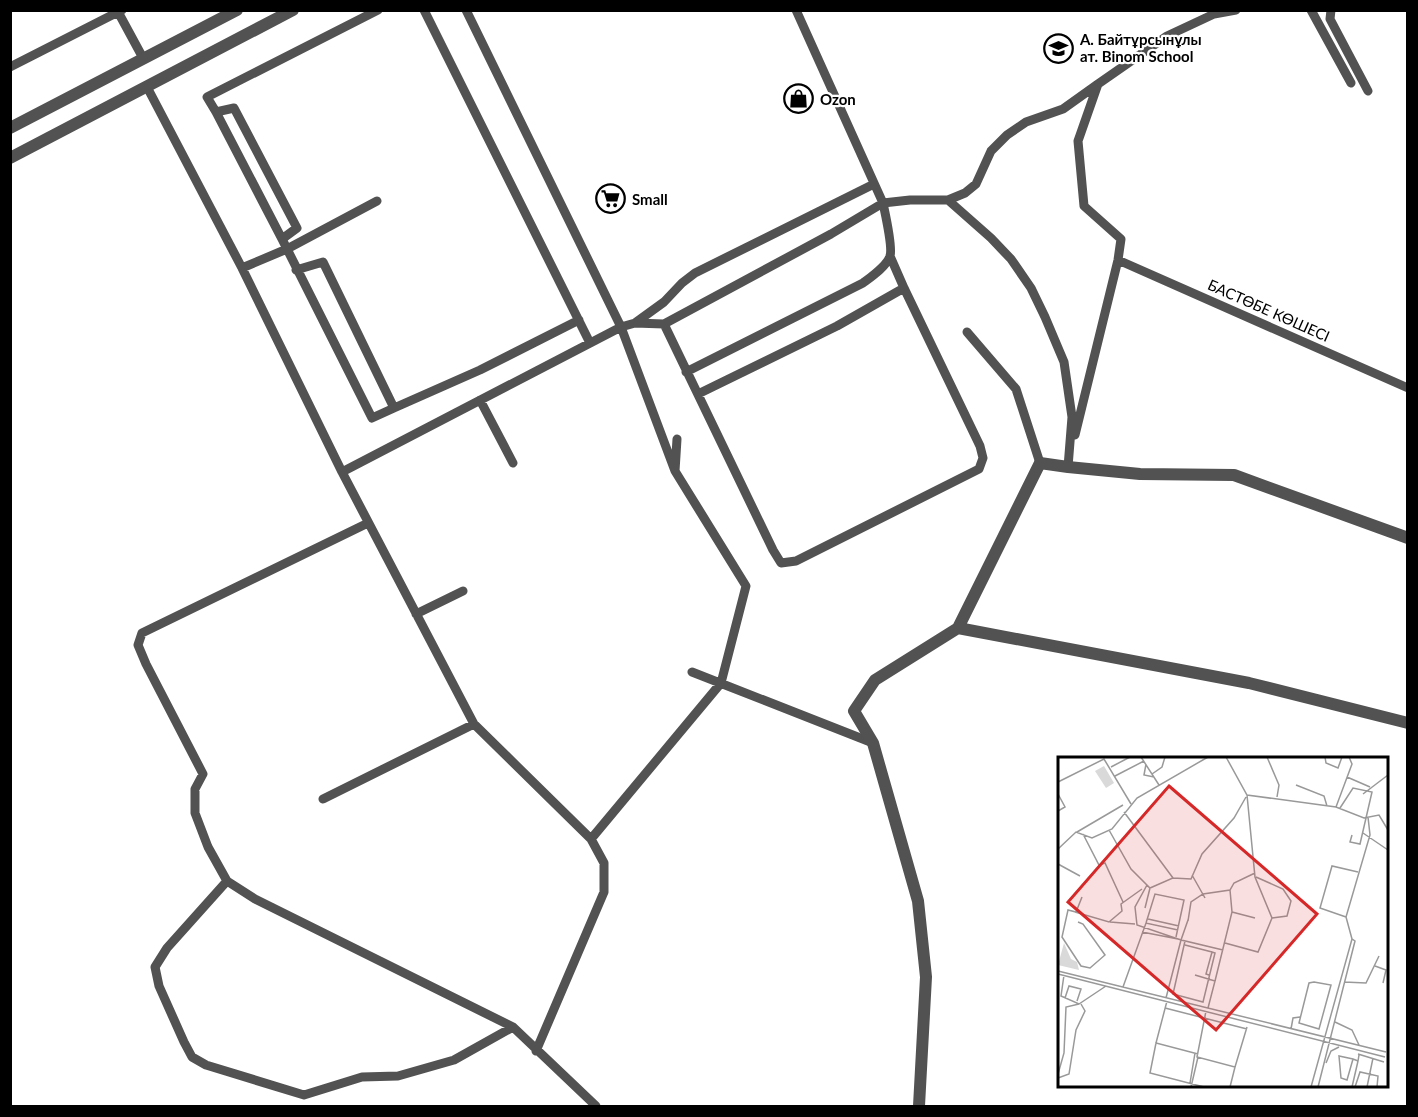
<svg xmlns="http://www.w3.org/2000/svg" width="1418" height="1117" font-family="Lato,sans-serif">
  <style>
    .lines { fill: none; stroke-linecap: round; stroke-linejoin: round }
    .service { stroke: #525252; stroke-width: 9 }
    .minor { stroke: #525252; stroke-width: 12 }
    .tertiary { stroke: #525252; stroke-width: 12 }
    .labels { text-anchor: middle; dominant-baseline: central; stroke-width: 4.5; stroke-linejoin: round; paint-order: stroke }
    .poi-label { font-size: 15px; font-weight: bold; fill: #000; stroke: #fff; text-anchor: start }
    .street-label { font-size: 15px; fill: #000; stroke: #fff }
    .inset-road { fill: none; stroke: #999; stroke-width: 1.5 }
    .view { fill: #d62828; fill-opacity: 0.15; stroke: #d62828; stroke-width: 3 }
    .inset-edge { fill: none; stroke: #000; stroke-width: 3 }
  </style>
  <rect width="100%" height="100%" fill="#fff"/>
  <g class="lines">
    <!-- service -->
    <path class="service" d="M117,10L143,58
      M424,10L590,343
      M1311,10L1351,83
      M1331,10L1330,19L1368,91
      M10,67L122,10
      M147,87L242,268L287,249L377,201
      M216,112L234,108L297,228L282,239
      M948,200L965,193L976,184L991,151L1007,135L1026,122L1063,109L1098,84
      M1118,260L1408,388
      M242,268L342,472L474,724L591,839
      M296,270L323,262L394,408L372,418L282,239L216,112L207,97L378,10
      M635,323L664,302L682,283L695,273L874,184
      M664,324L773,550L781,563L796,561L979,469L983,458L980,446L904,288L890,256
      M967,332L1016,389L1040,463
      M686,372L863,283C871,277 887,266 890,256C893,247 885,213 883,203L796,10
      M698,394L837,326L904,288
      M480,400L513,463
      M394,408L480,370L579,320
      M1075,435L1118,260L1121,239L1084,206L1078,141L1098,84L1167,36L1214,14L1236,10
      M675,471L621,327L635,323L664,324L831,234L883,203L910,200H948L991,238L1011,259L1031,288L1045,317L1064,362L1072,417L1068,467
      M342,472L621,327L466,10
      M368,523L142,633L138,645L146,664L203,774L195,789V813L208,847L227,881L255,899L513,1027L596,1106
      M416,614L463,591
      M692,672L873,743
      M323,799L474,724
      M227,881L167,948L155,967L159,986L184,1042L192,1057L206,1065L304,1095L362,1077L398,1076L454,1060L513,1027
      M536,1051L604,892V863L591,839L721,683L746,586L675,471L677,439"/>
    <!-- minor -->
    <path class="minor" d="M1408,538L1234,475L1140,474L1068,467L1040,463L958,628L1249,683L1408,723
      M919,1106L926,977L918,901L873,743L854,711L875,680L958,628"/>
    <!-- tertiary -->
    <path class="tertiary" d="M10,128L237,10
      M10,158L293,10"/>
  </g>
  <!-- icons -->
  <defs>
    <symbol id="school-ring" viewBox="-11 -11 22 22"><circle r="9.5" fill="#fff" stroke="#000" stroke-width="1.5"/><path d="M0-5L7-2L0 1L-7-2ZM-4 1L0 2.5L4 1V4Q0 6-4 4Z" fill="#000"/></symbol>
    <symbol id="shop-ring" viewBox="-11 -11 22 22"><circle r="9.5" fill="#fff" stroke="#000" stroke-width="1.5"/><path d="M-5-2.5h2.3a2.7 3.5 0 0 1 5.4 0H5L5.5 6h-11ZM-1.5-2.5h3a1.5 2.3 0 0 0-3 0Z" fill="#000"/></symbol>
    <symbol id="supermarket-ring" viewBox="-11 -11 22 22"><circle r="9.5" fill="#fff" stroke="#000" stroke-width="1.5"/><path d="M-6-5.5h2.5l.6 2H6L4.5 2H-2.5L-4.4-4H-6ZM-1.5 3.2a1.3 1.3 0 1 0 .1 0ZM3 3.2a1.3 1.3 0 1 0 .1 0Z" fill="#000"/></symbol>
  </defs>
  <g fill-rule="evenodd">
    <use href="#school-ring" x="1042" y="32" width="33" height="33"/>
    <use href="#shop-ring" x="782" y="82" width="33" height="33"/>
    <use href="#supermarket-ring" x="594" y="182" width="33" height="33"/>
  </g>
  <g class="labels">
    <!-- poi labels -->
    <g class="poi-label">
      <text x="1080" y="39">А. Байтұрсынұлы<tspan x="1080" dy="17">ат. Binom School</tspan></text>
      <text x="820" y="99">Ozon</text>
      <text x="632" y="199">Small</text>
    </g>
    <!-- street labels -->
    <g class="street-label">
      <text transform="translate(1269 310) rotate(24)">БАСТӨБЕ КӨШЕСІ</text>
    </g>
  </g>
  <!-- overview -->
  <g transform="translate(1058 757)">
    <rect width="330" height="330" fill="#fff"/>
    <path d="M46,9L56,26L48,31L37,14ZM6,186L13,202L19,205L21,213L0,208Z" fill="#d9d9d9"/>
    <path class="inset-road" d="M83,0L101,28M168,0L189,38L278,50L306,61L321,58L330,73M209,0L221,28L219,40M267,0L268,6L280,11L284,0M88,7L86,18L96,20M53,10L72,0M94,17L104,10L107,0M57,19L86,4M289,20L312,30M0,25L46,2L73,47M238,28L266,39L269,49M0,37L7,50L0,54M305,37L330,18M278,50L294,7L291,0M282,51L295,31L314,35L302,87L292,85L294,78M51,73L73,112L92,131L115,121L66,55M19,75L65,48M305,76L330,93M25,77L41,108L47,106L65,145M0,92L18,75L34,81L54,72L79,41L150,0M0,107L22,119M134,118L147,141M198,120L225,132L233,144L229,159L214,161M115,121L133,122L144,97L176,61L188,40M89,128L77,150L79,168L123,183L130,163M87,151L92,131M17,155L51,165L64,154L63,147L84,132M174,155L197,161M288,160L262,151L274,109L300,115M90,162L121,169M130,164L133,145L145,137L172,133L176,126L197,116M20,165L25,167L47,198L32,211L23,209L4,180L10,153L18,155L24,140M52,165L77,167M88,166L97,137L126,143L118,180M84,175L120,182M294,182L288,160L312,78L310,60M127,184L115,237L145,245L157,196L154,195L148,217L151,218M167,186L200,195L214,161L197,120L189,38M127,188L154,195M317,209L328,213L325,226M0,214L328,295M0,217L327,300M6,218L3,239L21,247L48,229M137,218L157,224L150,251M157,224L174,155L172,133M256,225L273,228L261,272L241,266L251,226ZM286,225L308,226L321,199M65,230L88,166L120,173M7,241L11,229L23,232L19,244M108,241L123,183L165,193M109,244L98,286L140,297M107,251L189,272M148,254L139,300L177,310L172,330M277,265L294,273L301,288M233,272L235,261L242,260M98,286L92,316L146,330M300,297L326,305M295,302L289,323L283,321L281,299L295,302L300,304L301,298M268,306L273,294L281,290M177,310L189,270M0,317L6,296L8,250L21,247M0,321L11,317L18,273L27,254L23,247M132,326L137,296M133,330L140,300M253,330L294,182L297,184L260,330M294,330L300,304M297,330L302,315L320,319L319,330M309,330L315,301"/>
    <path class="view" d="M111,29L259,157L158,273L10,145Z"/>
    <rect width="330" height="330" class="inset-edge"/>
  </g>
  <!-- border -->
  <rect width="1418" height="1117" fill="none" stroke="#000000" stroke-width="24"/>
</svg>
